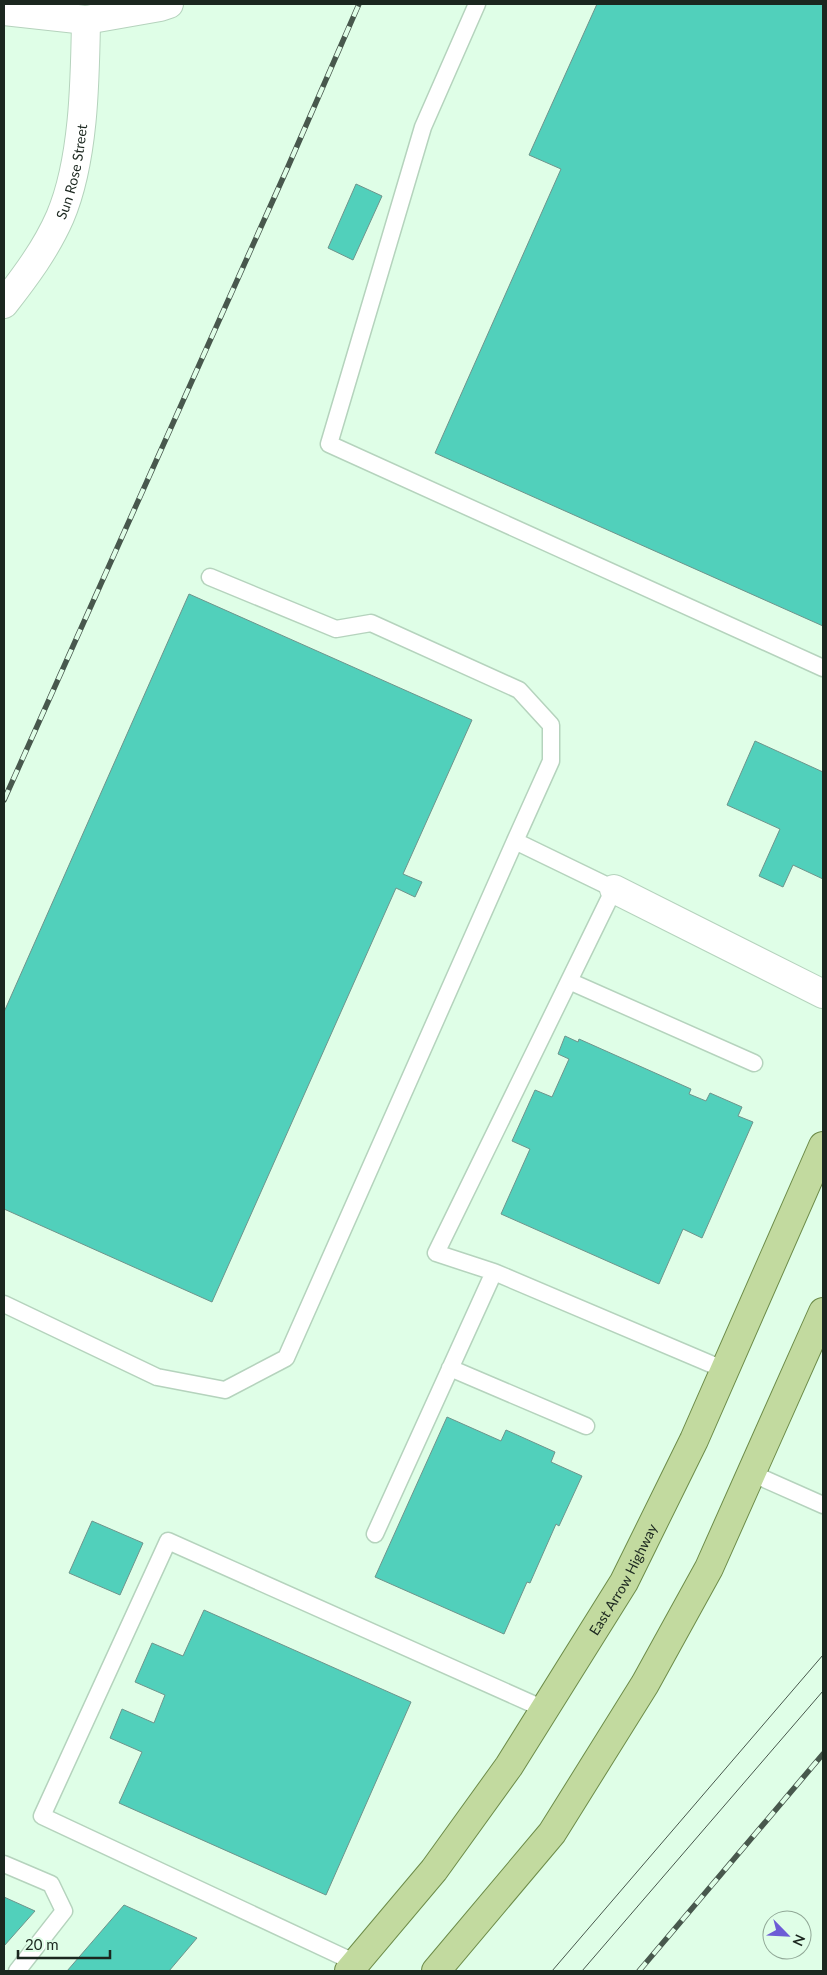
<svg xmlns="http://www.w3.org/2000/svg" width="827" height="1975" font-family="Lato,sans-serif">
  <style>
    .building { fill: #51d0bb; stroke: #6e948c }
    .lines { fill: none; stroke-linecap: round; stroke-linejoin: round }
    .lane-casing { stroke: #b5d3bd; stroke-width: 19 }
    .street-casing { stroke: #b5d3bd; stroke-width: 30 }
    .primary-casing { stroke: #6d8c49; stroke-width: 30 }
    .lane { stroke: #fff; stroke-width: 16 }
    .street { stroke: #fff; stroke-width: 28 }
    .primary { stroke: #c2da9f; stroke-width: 28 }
    .tram { stroke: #48584d; stroke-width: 1 }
    .rail-casing { stroke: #48584d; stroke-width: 5.5 }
    .rail { stroke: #dffee7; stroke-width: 4; stroke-dasharray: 11; stroke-linecap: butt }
    .labels { text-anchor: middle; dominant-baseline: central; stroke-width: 4; stroke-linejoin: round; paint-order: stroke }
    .street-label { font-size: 14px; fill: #1b271f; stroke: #dffee7 }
  </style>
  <rect width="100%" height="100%" fill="#dffee7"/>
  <!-- building -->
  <path class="building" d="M597,4H823V626L435,453L561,169L529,155Z
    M356,184L382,196L353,260L328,248Z
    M189,594L472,720L403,874L422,882L415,897L396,888L212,1302L4,1209V1012Z
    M755,741L823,772V879L793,865L783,887L759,876L780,829L727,805Z
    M565,1036L578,1042L579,1039L691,1089L689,1094L706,1101L710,1093L742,1107L738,1116L753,1122L702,1238L683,1229L659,1284L501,1214L530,1149L512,1141L535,1090L552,1097L569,1059L558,1054Z
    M447,1417L501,1441L506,1430L555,1452L551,1462L582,1476L559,1526L556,1524L530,1583L527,1582L504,1634L375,1577Z
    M92,1521L143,1543L120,1595L69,1573Z
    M204,1610L411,1702L326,1895L119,1803L142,1752L110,1738L122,1709L154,1723L165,1695L135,1682L152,1643L183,1656Z
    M4,1897L35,1911L4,1946Z
    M124,1905L197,1938L169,1971H67Z"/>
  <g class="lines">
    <defs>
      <path id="lane" d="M477,4L423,127L329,444L823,668
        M210,577L336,629L371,623L519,690L551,725V761L515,841
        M569,981L754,1063
        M4,1304L157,1377L225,1390L286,1358L515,841L614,889L436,1253L494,1272
        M450,1368L586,1426
        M751,1473L823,1505
        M375,1534L494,1272L725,1370
        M4,1864L51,1884L64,1911L17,1971
        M356,1963L42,1816L168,1541L544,1709"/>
      <g id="street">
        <path d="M4,11L86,20L160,7L169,4"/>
        <path id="s1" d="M4,304C25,277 46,249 60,217C84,161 85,81 86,20"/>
        <path d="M614,889L823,994"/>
      </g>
      <g id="primary">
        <path id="s2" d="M349,1971L434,1870L509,1766L624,1582L694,1440L823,1146"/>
        <path d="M436,1971L552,1833L645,1684L709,1568L823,1312"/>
      </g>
    </defs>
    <!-- lane casing -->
    <use href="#lane" class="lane-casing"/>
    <!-- street casing -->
    <use href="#street" class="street-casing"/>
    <!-- primary casing -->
    <use href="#primary" class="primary-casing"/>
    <!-- lane -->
    <use href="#lane" class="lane"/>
    <!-- street -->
    <use href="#street" class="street"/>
    <!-- primary -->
    <use href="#primary" class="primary"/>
    <!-- tram -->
    <path class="tram" d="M552,1971L823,1655
      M582,1971L823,1691"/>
    <defs>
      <path id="rail" d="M4,800L287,169L359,4
        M639,1971L823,1754"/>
    </defs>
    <!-- rail casing -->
    <use href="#rail" class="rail-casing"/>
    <!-- rail -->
    <use href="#rail" class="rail"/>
  </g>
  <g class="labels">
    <!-- street labels -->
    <g class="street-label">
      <text stroke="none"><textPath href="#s1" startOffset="151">Sun Rose Street</textPath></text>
      <text stroke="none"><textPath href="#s2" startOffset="479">East Arrow Highway</textPath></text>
    </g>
  </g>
  <!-- border -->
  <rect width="827" height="1975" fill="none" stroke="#1b271f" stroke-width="10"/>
  <!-- north arrow -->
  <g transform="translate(787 1935) rotate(114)"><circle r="24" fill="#dffee7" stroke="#91a897"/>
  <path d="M0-4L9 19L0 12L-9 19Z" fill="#6d5cd6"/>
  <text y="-8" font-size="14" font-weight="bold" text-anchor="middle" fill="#1b271f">N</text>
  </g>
  <!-- scale -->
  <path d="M18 1950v8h92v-8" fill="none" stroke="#1b271f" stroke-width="2.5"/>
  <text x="25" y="1950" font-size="15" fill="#1b271f" stroke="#dffee7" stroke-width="4" paint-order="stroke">20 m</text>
</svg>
